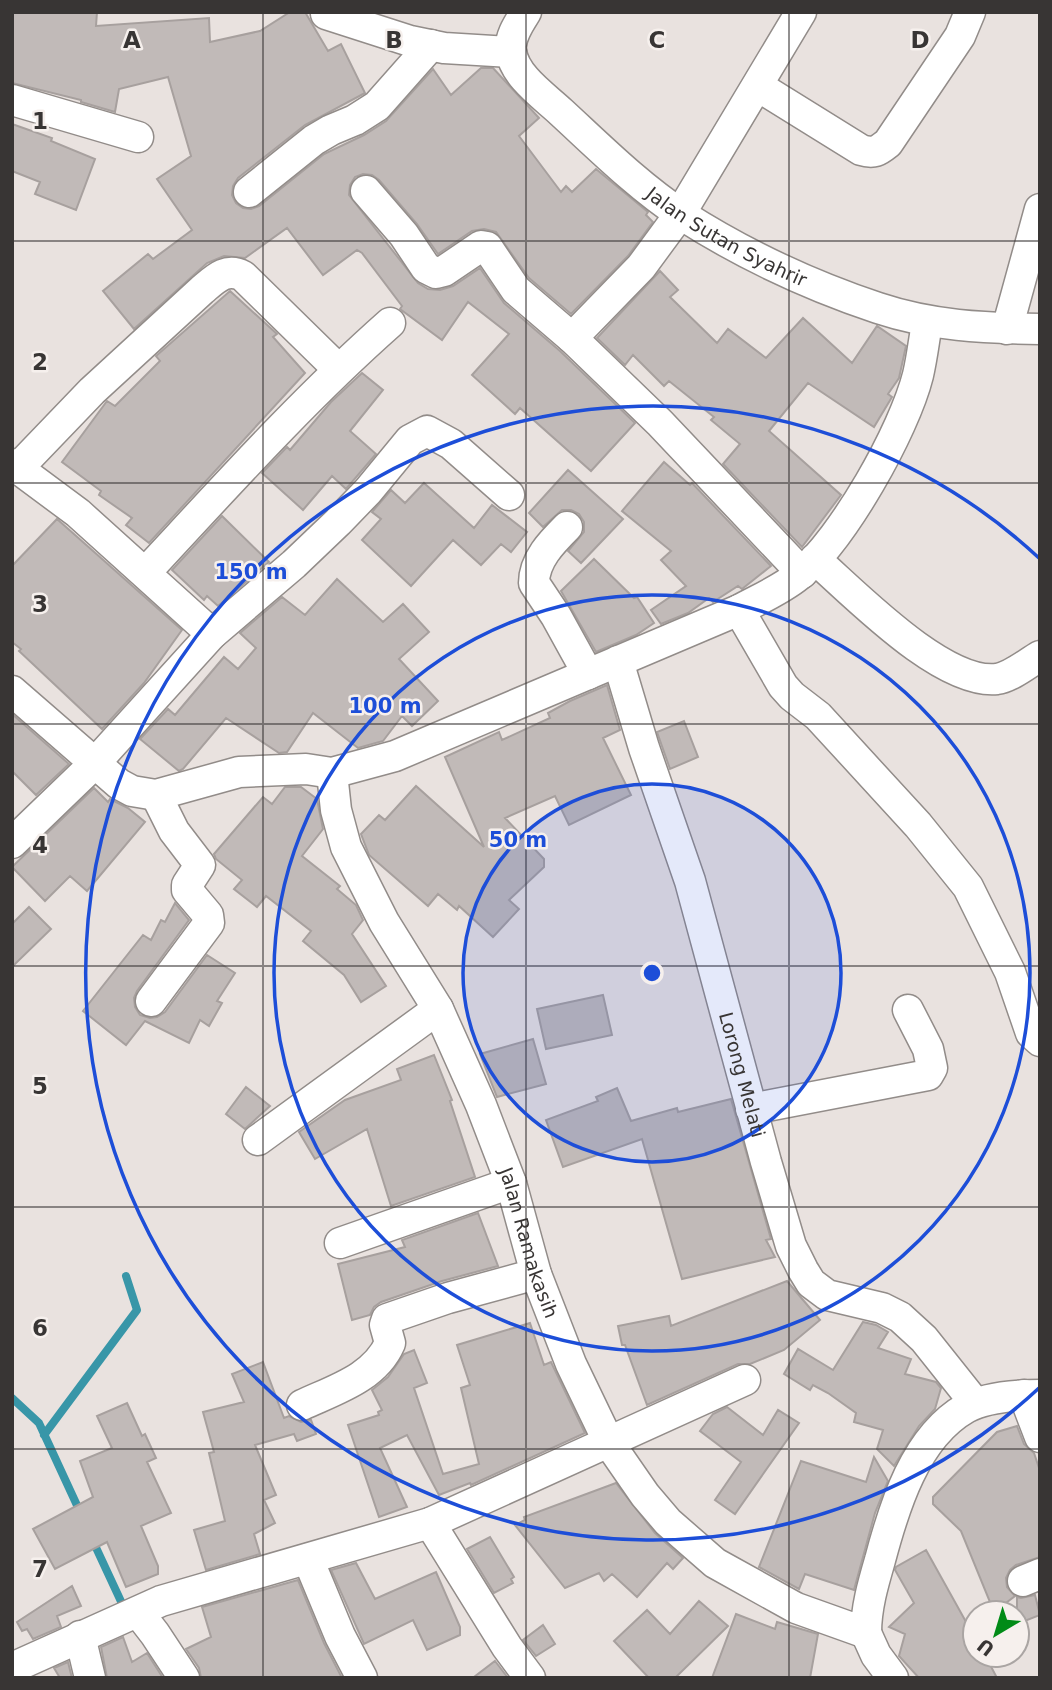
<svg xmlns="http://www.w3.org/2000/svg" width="1052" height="1690" font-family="'DejaVu Sans',sans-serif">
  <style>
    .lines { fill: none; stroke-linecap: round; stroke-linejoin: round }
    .stream { stroke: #3896a8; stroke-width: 8 }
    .building { fill: #c1bab8; stroke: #a7a09e; stroke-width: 2 }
    .minor-casing { stroke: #928c89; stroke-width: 33 }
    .minor { stroke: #fff; stroke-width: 30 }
    .grid { fill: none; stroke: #383534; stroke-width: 2; stroke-opacity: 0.55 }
    .ring { fill: none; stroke: #1d4ed8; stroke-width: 3.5 }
    .labels { text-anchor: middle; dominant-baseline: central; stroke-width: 5; stroke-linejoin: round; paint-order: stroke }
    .street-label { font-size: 19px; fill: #383534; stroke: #f6f0ed }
    .grid-label { font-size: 23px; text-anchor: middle; font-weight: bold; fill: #383534; stroke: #f6f0ed; stroke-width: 5; stroke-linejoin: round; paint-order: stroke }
    .centre { fill: #1d4ed8; stroke: #f6f0ed; stroke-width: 3.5 }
    .ring-label { font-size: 21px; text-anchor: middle; font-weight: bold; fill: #1d4ed8; stroke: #f6f0ed; stroke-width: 5; stroke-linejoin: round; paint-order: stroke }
  </style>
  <rect width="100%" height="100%" fill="#e9e2df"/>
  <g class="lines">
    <!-- stream -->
    <path class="stream" d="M12,1398L39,1423L81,1514
      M44,1435L137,1310L126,1276
      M92,1539L125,1610"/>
  </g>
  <!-- building -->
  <path class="building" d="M12,12H97L96,26L209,18L210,42L260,31L290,12H305L328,51L341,44L365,93L305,125L238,178L233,186L232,195L236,203L243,208L251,209L259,206L324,154L364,135L386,121L433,69L451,95L481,68H493L539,118L519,136L561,192L566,186L572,192L596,169L648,212L646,215L653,222L628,256L571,314L529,278L496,232L484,229L472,231L438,254L417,224L379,180L372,175L363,174L355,177L350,185L349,195L418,283L428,289L440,290L453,286L480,268L504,303L560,351L635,423L591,471L520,408L515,414L472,375L509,334L468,302L442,340L400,309L402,306L362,253L357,250L323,275L287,228L245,258L224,256L207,263L134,329L103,291L148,254L153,259L192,230L157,179L191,156L168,77L119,89L115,112L81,102V100L12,83Z
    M12,124L52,138L51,141L95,159L76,210L35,194L40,182L12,171Z
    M660,271L678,290L670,297L717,343L728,329L766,358L803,318L852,363L877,326L906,346L899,378L888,394L892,397L874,427L808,383L769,431L841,495L802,547L723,464L740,444L711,420L714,417L669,381L664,386L633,355L625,365L597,338Z
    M230,291L277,334L273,337L305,373L149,543L126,525L132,518L99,495L101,491L62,462L107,401L115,406L160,361L156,356Z
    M362,373L383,390L350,431L376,454L346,489L332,476L303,510L262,473L287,447L290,450L331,402Z
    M664,462L690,485L692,483L771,566L742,589L738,586L713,602L709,598L688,613L661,624L651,610L686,586L661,560L671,551L622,511Z
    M568,470L623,519L581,563L568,551L584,532V522L579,514L571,510H562L543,527L529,513Z
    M424,483L474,528L492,505L527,532L511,552L501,544L481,565L453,540L411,586L362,540L381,519L372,512L391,490L405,503Z
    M222,516L269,562L218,606L207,596L204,600L172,570Z
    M57,519L182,630L144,683L102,729L19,651L21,649L12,642V566Z
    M594,559L634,598L637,597L654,623L636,635L596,652L561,591Z
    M337,579L383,622L403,604L429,632L399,659L438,701L412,726L402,716L383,741L358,748L313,713L287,752L279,753L226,718L183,769L179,771L140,739L168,709L175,715L224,657L238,669L256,648L240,633L282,597L305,615Z
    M607,685L620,730L603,738L631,795L569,825L555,796L505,818L544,859V867L509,900L519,909L493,937L459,906L457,910L438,894L428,906L369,855L361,834L379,815L385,820L416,786L484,847L445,757L499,732L502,740L550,718L548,713L570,701Z
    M12,714L69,764L36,795L12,771Z
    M684,721L698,757L670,769L657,732Z
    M285,787H301L317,799L323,829L302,856L340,886L337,889L356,905L363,920L352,934L386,986L361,1002L344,975L303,941L311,931L266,896L257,907L234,889L242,880L216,859L214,854L263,797L272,804Z
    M94,788L108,802L110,799L128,808L145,822L87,891L70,876L45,901L12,867Z
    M175,903L189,920L137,991L134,998L135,1007L140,1015L150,1018L157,1017L165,1012L207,955L235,973L217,1001L222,1003L209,1026L200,1020L189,1043L145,1021L126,1045L83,1011L143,935L151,940L161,920L165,922Z
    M29,907L51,929L12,967V924Z
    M603,995L612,1035L546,1049L537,1009Z
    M533,1039L546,1084L497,1097L480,1054Z
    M434,1055L452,1100L450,1101L475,1177L391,1206L367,1129L315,1159L299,1132L345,1100L401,1080L397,1069Z
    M246,1087L270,1106L245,1129L226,1114Z
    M617,1088L631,1121L677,1108L678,1112L731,1099L771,1239L766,1240L775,1257L682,1279L642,1139L563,1167L546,1120L598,1101L596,1097Z
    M478,1213L498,1266L442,1281L381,1302L374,1307L370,1315L352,1320L338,1264L405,1247L402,1240Z
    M787,1281L820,1320L784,1350L750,1364H738L647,1405L625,1345H622L618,1326L669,1316L671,1326Z
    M863,1322L876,1325L888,1332L878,1348L911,1359L905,1374L936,1382L941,1388L935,1409L919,1426L894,1466L877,1449L883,1430L854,1422L856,1413L828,1393L813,1385L810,1390L784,1374L798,1349L833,1370Z
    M530,1323L544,1365L551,1362L585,1433L471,1485L470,1483L439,1495L407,1435L380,1448L407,1507L379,1517L348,1425L379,1415L378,1412L382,1410L372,1390L388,1377L404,1354L414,1350L427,1383L414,1388L443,1474L479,1464L461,1388L470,1385L457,1345Z
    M263,1362L284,1418L289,1416L301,1422L311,1420L316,1434L297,1441L294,1434L255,1445L276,1495L264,1500L275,1523L254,1534L260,1554L206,1570L194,1530L225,1521L209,1453L214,1452L203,1412L244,1402L232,1374Z
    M127,1403L142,1436L145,1434L156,1458L147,1462L171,1513L141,1526L158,1566V1574L126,1587L107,1542L55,1569L33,1529L93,1497L80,1461L112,1448L97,1416Z
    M727,1407L763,1435L778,1410L799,1423L735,1514L715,1500L741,1462L700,1431L713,1414Z
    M1017,1426L1024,1444L1034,1453L1040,1471V1557L1016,1565L1010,1570L1006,1578L1007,1587L1015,1596L994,1612L961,1531L933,1504V1497L997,1432Z
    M874,1457L888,1481L875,1513L854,1590L805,1574L799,1589L759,1567L801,1461L866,1482Z
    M616,1483L655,1533L683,1558L673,1569L667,1563L637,1597L612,1574L604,1581L599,1573L565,1588L515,1525L525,1520L524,1517Z
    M490,1537L514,1577L511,1579L513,1583L494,1593L467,1549Z
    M926,1550L975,1638V1655H985L997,1678H919L899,1656L905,1634L889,1627L914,1603L895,1570L896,1567Z
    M356,1563L375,1599L436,1572L460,1627V1635L427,1650L413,1620L364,1644L331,1570Z
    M298,1580L324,1643L342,1678H201L199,1668L186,1649L211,1637L202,1607Z
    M72,1586L81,1606L57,1616L61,1627L33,1639L27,1629L22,1631L17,1622Z
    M1035,1595L1040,1615L1017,1624V1597L1021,1598Z
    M699,1601L728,1626L675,1678H649L614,1641L647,1610L670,1634Z
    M736,1614L775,1629L777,1622L818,1634L810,1678H712Z
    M543,1625L555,1644L536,1656L523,1640Z
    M123,1637L132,1662L147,1653L163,1678H107L101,1647Z
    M495,1661L508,1678H473L474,1677Z
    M68,1662L72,1678H60L54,1668Z"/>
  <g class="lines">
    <defs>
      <g id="minor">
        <path id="s1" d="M526,12C519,23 509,37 511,51C514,76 544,96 561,112C599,147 638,186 682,215C743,254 809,285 878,308C932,326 983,328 1040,329"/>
        <path d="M326,14L410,41L444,48L511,52"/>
        <path d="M758,86L861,150C874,154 878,151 888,143L960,36L970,12"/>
        <path d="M12,100L138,137"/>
        <path d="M366,191L404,235L426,268L436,273L444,271L481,246L487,247L516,290L572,338L660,423L802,573"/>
        <path d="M249,192L314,140L331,130L355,120L377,106L431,45"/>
        <path d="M1007,329L1040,209"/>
        <path d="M572,338L641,267L680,214L801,12"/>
        <path d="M12,464L78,513L212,634"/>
        <path d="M19,467L92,391L202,290C215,279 226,267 243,276L338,369"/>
        <path d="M567,527C552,542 534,560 534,583L556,616L588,674"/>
        <path d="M815,559C855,594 942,685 997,679C1011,677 1028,663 1040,656"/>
        <path d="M145,573C225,487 303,400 390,323"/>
        <path d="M739,610L783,686L792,696L818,716L918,825L968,887L1010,972L1031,1033L1040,1041"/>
        <path id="s2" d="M618,661L644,748L690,881L766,1162L791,1246L803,1270L811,1283L827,1295L882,1308L900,1317L924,1339L975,1403"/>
        <path d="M12,691L119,784L132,791L156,795L239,772L306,769L332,773L395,756L739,610C759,599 781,590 799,575C843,539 904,431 918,375C922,358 924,340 927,323"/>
        <path id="s3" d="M332,773L336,810L346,847L384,922L438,1009L481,1105L511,1183L536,1274L571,1364L609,1443L645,1495L668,1522L715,1563L796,1608L866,1633C866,1608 873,1584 880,1560C894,1507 915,1437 966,1408C986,1397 1017,1395 1040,1395"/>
        <path d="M12,843L95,763L212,634L294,564L338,522L368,491L410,440L427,431L451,444L509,495"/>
        <path d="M151,1001L209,923L208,915L187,890V885L200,865L174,831L156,795"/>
        <path d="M751,1109L928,1075L932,1068L928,1049L908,1010"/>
        <path d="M258,1140L438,1009"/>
        <path d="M340,1243L511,1183"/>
        <path d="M1024,1395L1040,1437"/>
        <path d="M302,1405C334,1390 375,1378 390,1343L385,1325L387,1319L448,1298L536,1274"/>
        <path d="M430,1523L507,1647L530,1678"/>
        <path d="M308,1559L340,1636L362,1678"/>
        <path d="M1023,1581L1040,1574"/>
        <path d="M138,1612L155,1634L184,1678"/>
        <path d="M866,1633L876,1655L893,1678"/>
        <path d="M80,1636L90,1678"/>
        <path d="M12,1668L161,1601L430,1523L745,1380"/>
      </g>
    </defs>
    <!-- minor casing -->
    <use href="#minor" class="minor-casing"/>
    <!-- minor -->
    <use href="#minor" class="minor"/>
  </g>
  <!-- grid -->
  <path class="grid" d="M263,12V1678M526,12V1678M789,12V1678M12,241H1040M12,483H1040M12,724H1040M12,966H1040M12,1207H1040M12,1449H1040"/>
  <!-- distance rings -->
  <circle cx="652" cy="973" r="189" fill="#1d4ed8" fill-opacity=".12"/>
  <g class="ring">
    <circle cx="652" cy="973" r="189"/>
    <circle cx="652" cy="973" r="378"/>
    <path d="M1039 1388A567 567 0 1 1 1039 558"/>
  </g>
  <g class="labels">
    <!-- street labels -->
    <g class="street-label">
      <text stroke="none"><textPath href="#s1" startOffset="332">Jalan Sutan Syahrir</textPath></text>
      <text stroke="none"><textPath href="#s2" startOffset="432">Lorong Melati</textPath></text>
      <text stroke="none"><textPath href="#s3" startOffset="513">Jalan Ramakasih</textPath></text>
    </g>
  </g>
  <g class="grid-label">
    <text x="132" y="48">A</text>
    <text x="394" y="48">B</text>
    <text x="657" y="48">C</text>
    <text x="920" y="48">D</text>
    <text x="40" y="129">1</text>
    <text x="40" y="370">2</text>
    <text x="40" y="612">3</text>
    <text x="40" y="853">4</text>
    <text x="40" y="1094">5</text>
    <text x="40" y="1336">6</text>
    <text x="40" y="1577">7</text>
  </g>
  <circle cx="652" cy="973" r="10" class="centre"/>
  <g class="ring-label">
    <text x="251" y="579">150 m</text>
    <text x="385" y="713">100 m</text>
    <text x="518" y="847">50 m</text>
  </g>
  <!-- border -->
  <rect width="1052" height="1690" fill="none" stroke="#383534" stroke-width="28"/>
  <!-- north arrow -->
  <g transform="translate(996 1634) rotate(218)"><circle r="33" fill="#f6f0ed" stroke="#aaa5a3" stroke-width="2"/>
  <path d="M0-5L12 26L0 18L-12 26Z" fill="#018b17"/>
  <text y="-10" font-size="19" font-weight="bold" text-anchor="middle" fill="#383534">U</text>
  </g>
</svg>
